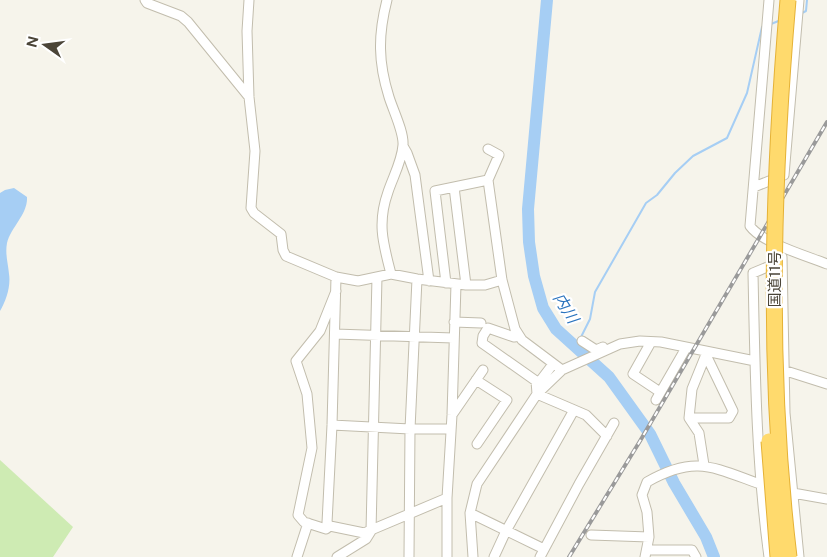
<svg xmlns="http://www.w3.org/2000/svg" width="827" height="557" font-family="'Public Sans','Noto Sans JP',sans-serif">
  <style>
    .green { fill: #ceebb3 }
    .water { fill: #a6cef4 }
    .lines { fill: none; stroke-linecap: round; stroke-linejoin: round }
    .stream { stroke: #a6cef4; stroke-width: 2 }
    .river { stroke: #a6cef4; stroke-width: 12 }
    .street-casing { stroke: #c2bdad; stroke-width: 11 }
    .street { stroke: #fff; stroke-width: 9 }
    .rail-casing { stroke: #9a9a9a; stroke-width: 4 }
    .rail { stroke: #fff; stroke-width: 2; stroke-dasharray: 5.5; stroke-linecap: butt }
    .highway-bridge-casing { stroke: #e5b237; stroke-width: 17; stroke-linecap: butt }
    .highway-bridge { stroke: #ffda6d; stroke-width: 15 }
    .labels { text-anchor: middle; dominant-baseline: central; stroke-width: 4.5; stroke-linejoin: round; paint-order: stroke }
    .street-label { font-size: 15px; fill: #4b4538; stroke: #fff }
    .water-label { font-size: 16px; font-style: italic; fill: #2b74be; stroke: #fff }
  </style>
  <rect width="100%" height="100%" fill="#f6f4eb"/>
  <!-- green -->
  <path class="green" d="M0,460L73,527L53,557H0Z"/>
  <!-- water -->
  <path class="water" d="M14,188L27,197C28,214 11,227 7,243C5,254 8,263 9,274C11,286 6,301 0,311V193L5,190Z"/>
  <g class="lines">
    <!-- stream -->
    <path class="stream" d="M802,13L806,11L807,0
      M771,24L781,20
      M576,347L590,319L595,292L646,203L657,195L675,173L693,156L727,138L747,93L762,27L764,26"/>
    <!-- river -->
    <path class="river" d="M547,0L528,209L529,242L534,276L543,308L556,329L609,377L650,434L674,483L706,537L714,557"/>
    <defs>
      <path id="street" d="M145,0L147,3L181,16L188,22L249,97
        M249,0L247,31L249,97L255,151L251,208L254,213L281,234L283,250L286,256L336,277L358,281L391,274L417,279L466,285H485L502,280
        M387,0C378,35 378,62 389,97C393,110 404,132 403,145C402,161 393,177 388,192C377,223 383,243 391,274
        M769,0L750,226C762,243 807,256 827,264
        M403,146L407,153L415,175L429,281
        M488,149L499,155L488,180L502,280L515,329L522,340L562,370
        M454,187L466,285
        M754,187L784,175L799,0
        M782,257L785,413L799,557
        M446,283L435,191L488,180
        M336,291L320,331L296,361L307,394L312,448L298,515L304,522L326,529L330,526L364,533L447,498
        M454,322L481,323
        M335,334L453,338
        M519,336L514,337L488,328L483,336L482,343L536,381L537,394L586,415L607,436
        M582,341L596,350L603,347
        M651,342L633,374L660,392
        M783,370L827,384
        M476,380L507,400L477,444
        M537,385L553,364
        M656,400L686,348
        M452,415L483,370
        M689,418H729L733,411L707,357
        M332,425L410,429H451
        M704,465L699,433L689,418L692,389L707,352
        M793,493L827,499
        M470,513L544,549
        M330,526L327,523L332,425L336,277
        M591,535L649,537
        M647,550H692L696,557
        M297,557L308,523
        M337,557L366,539L371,531L377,277
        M409,557L410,429L417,279
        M447,557V498L452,415L456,284
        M473,557L470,513L477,484L537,394L562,370L620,344L640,341L661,342L755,361
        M494,557L506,531L574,410
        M540,557L579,484L614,423
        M645,557L649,537L647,512L642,495L647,482C695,455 712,467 760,484
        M769,557C756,463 755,368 753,273L777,263"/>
    </defs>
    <!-- street casing -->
    <use href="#street" class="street-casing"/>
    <!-- street -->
    <use href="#street" class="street"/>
    <defs>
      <path id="rail" d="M569,557L640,441L827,122"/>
    </defs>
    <!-- rail casing -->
    <use href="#rail" class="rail-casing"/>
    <!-- rail -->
    <use href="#rail" class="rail"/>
    <defs>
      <path id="highway-bridge" d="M788,0C772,186 767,372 789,557
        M769,441L778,557"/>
    </defs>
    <!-- highway-bridge casing -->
    <use href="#highway-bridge" class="highway-bridge-casing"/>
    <!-- highway-bridge -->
    <use href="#highway-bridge" class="highway-bridge"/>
  </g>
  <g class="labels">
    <!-- street labels -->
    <g class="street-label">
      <text transform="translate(774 279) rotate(-90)">国道11号</text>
    </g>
    <!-- water labels -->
    <g class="water-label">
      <text transform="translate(566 308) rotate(58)">内川</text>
    </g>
  </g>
  <!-- north arrow -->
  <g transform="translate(45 45) rotate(284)" stroke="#ffffff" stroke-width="4" paint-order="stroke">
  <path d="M0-4L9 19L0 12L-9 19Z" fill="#4b4538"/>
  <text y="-8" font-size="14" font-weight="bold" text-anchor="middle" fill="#4b4538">N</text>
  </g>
</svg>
